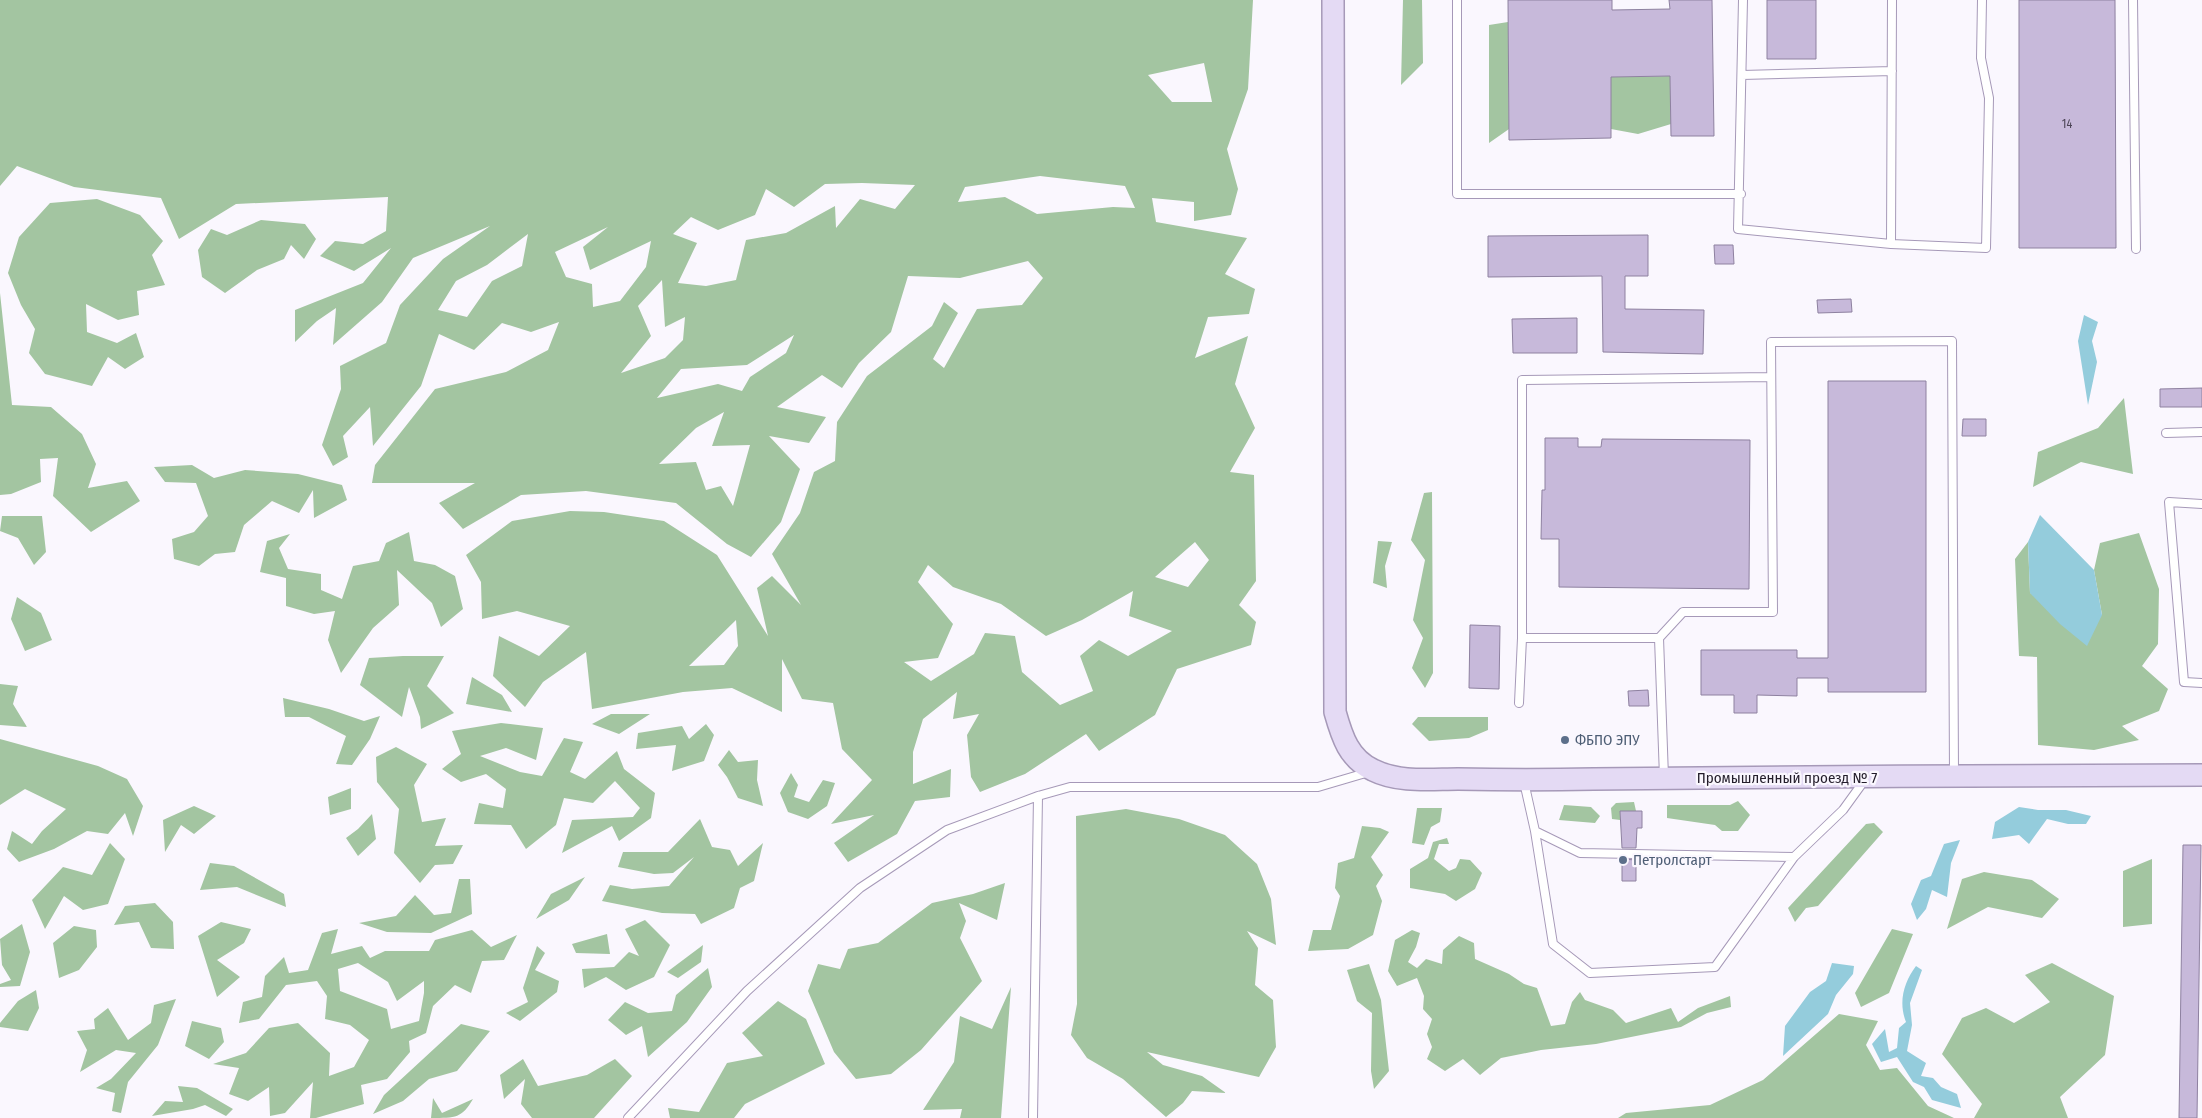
<svg xmlns="http://www.w3.org/2000/svg" width="2202" height="1118" font-family="'Fira Sans Condensed',sans-serif">
  <style>
    .forest { fill: #a3c5a1; fill-rule: evenodd }
    .water { fill: #94ccdc }
    .building { fill: #c7b9da; stroke: #8e81a0 }
    .lines { fill: none; stroke-linecap: round; stroke-linejoin: round }
    .lane-casing { stroke: #a699b8; stroke-width: 10 }
    .secondary-casing { stroke: #a699b8; stroke-width: 24 }
    .lane { stroke: #fff; stroke-width: 8 }
    .secondary { stroke: #e4daf4; stroke-width: 21 }
    .service-dot { fill: #5c6f8a; stroke: #faf7fe; stroke-width: 2 }
    .labels { text-anchor: middle; dominant-baseline: central; stroke-width: 4.5; stroke-linejoin: round; paint-order: stroke }
    .number-label { font-size: 12px; fill: #4c4456 }
    .service-label { font-size: 15px; fill: #4e5e75; stroke: #faf7fe; text-anchor: start }
    .street-label { font-size: 15px; fill: #231d2a; stroke: #faf7fe }
  </style>
  <rect width="100%" height="100%" fill="#faf7fe"/>
  <!-- forest -->
  <path class="forest" d="M0,0H1253L1248,89L1227,149L1238,189L1231,215L1194,221V202L1152,198L1156,222L1247,238L1225,274L1255,289L1249,314L1208,317L1195,358L1248,336L1235,384L1255,428L1230,472L1254,475L1256,581L1239,605L1256,622L1251,645L1177,669L1155,715L1099,751L1086,734L1025,774L980,792L971,777L967,735L979,714L953,719L957,692L923,719L913,752V784L951,769L950,797L915,801L897,834L848,862L834,843L874,815L831,824L872,780L842,749L833,703L802,699L782,659V712L732,688L683,692L592,709L586,652L543,682L525,707L493,676L499,636L539,656L570,626L517,611L482,619L481,582L466,555L512,521L570,511L604,512L664,521L717,555L768,636L757,588L772,576L801,605L772,554L800,513L814,472L835,461L837,422L867,376L932,326L944,302L958,313L933,359L944,368L977,309L1022,305L1043,278L1028,261L960,278L908,276L891,332L859,363L842,388L822,375L777,407L826,417L809,443L769,436L800,469L781,522L751,557L727,544L676,503L586,491L521,495L463,529L439,503L475,483H372L375,465L435,389L506,372L548,350L559,322L531,332L502,323L474,350L439,334L421,386L373,446L370,407L343,436L348,457L333,466L322,445L341,389L340,366L386,343L400,305L443,259L490,226L413,258L382,302L333,345L336,308L317,321L295,342V310L363,283L391,248L354,271L320,256L335,241L363,244L386,231L388,197L236,204L179,239L161,198L74,187L17,166L0,186ZM1204,63L1212,102H1172L1148,75ZM1040,176L1125,186L1135,208L1113,207L1037,214L1005,197L958,202L965,187ZM862,183L915,185L895,209L860,199L836,228L835,206L786,233L746,240L736,280L706,286L678,283L697,243L673,234L691,217L718,230L755,215L766,189L794,207L825,184ZM608,227L583,247L590,270L651,241L646,267L620,301L593,307L592,284L566,277L555,252ZM528,234L522,266L492,281L467,317L438,310L456,281L487,265ZM662,280L665,327L685,317L683,340L665,358L621,373L651,336L638,306ZM794,335L786,353L750,377L742,391L718,384L657,398L681,369L747,365ZM724,412L712,446L750,445L733,506L721,486L706,490L696,462L659,464L696,428ZM1195,542L1209,560L1188,587L1155,577ZM928,565L953,587L1001,604L1046,636L1082,620L1133,591L1129,616L1172,631L1128,656L1099,640L1080,656L1093,691L1060,705L1022,672L1015,636L985,633L974,654L931,681L904,662L938,658L953,624L918,582ZM736,620L738,646L724,665L689,666Z
    M1403,0H1422L1423,63L1401,85Z
    M1508,22L1509,129L1489,143V25Z
    M1670,76L1671,124L1638,134L1611,129V77Z
    M97,199L140,215L163,241L152,255L165,285L137,291L139,315L118,320L86,304L87,332L117,343L136,333L144,357L125,369L108,357L92,386L45,374L29,353L35,329L21,305L8,273L19,237L50,203Z
    M261,220L305,224L316,239L304,259L291,245L284,259L257,270L225,293L202,277L198,250L211,229L227,235Z
    M0,293L12,405L51,407L82,434L96,464L88,488L127,481L140,501L91,532L53,496L58,458L40,459L41,482L11,494L0,495Z
    M2124,398L2133,474L2081,462L2033,487L2038,452L2098,428Z
    M192,465L214,478L245,470L298,474L342,485L347,500L314,518L313,490L299,513L272,501L244,525L235,552L215,554L199,566L174,559L172,539L194,532L208,516L196,483L165,482L154,467Z
    M1432,492L1433,673L1425,688L1412,668L1423,638L1413,620L1425,560L1411,540L1424,493Z
    M2,516H42L46,552L34,565L18,538L0,531Z
    M409,532L414,561L435,565L455,576L463,609L441,627L432,603L397,570L399,605L373,628L341,673L328,640L335,611L314,614L286,606V578L260,572L267,541L290,534L279,548L288,569L321,574V590L342,599L353,566L379,561L386,543Z
    M2139,533L2159,589L2158,644L2142,666L2168,689L2159,711L2122,726L2139,740L2094,750L2038,745L2037,657L2019,656L2015,559L2028,542L2030,593L2102,615L2094,570L2100,543Z
    M1378,541L1392,542L1385,566L1387,588L1373,583Z
    M17,597L41,613L52,640L25,651L11,619Z
    M403,656H444L427,686L454,713L421,729L420,717L409,687L402,717L360,685L369,658Z
    M472,677L502,695L512,712L466,704Z
    M0,684L18,686L13,704L27,727L0,725Z
    M283,698L329,709L364,721L380,716L370,739L352,765L336,764L346,736L309,717H285Z
    M611,714H650L619,734L592,724Z
    M1418,717H1488V730L1469,738L1429,741L1412,724Z
    M501,723L543,728L536,760L506,748L480,756L520,772L542,776L564,738L583,742L570,772L585,779L617,751L624,769L655,793L651,818L619,841L612,826L562,853L572,820L633,817L640,808L615,781L593,803L564,798L556,825L526,849L511,825L474,824L479,803L503,808L506,789L486,774L461,782L442,769L461,754L452,731Z
    M706,724L714,735L704,761L672,771L676,745L636,749L638,733L682,726L689,739Z
    M0,739L98,766L127,779L143,806L133,836L125,813L108,834L87,831L54,849L19,862L7,849L12,831L32,844L42,831L66,809L25,789L0,805Z
    M396,747L427,764L414,785L422,822L446,818L435,846L463,845L453,864L435,865L420,883L394,853L399,809L377,782L376,757Z
    M729,750L738,762L758,760L757,780L763,806L738,798L727,777L718,765Z
    M791,773L798,785L794,797L809,802L823,780L835,783L827,806L808,819L788,812L780,793Z
    M351,788V809L330,815L328,797Z
    M1738,801L1750,815L1738,831H1722L1715,825L1667,818V805H1730Z
    M1634,802L1636,811H1620V820L1612,819L1611,808L1616,803Z
    M1564,805L1591,807L1600,816L1595,823L1559,820Z
    M194,806L216,816L194,834L181,825L165,852L163,820Z
    M1417,808H1442L1440,822L1431,827L1424,845L1412,843Z
    M1126,809L1179,819L1225,835L1257,864L1271,899L1276,945L1247,931L1258,948L1255,985L1273,1000L1276,1047L1259,1077L1147,1052L1163,1065L1202,1076L1226,1093L1192,1091L1183,1103L1166,1117L1123,1079L1087,1058L1071,1035L1077,1004L1076,816Z
    M372,814L376,839L358,856L346,838L358,829Z
    M700,819L712,847L730,850L738,866L763,843L754,881L740,888L734,908L701,924L695,914L662,913L602,901L610,885L632,889L669,886L694,857L673,873L654,874L618,867L623,852H668Z
    M1874,823L1883,832L1818,906L1806,908L1795,922L1788,908L1866,824Z
    M1362,826L1380,828L1389,832L1371,857L1383,875L1376,886L1382,901L1373,935L1348,949L1308,951L1313,930H1331L1340,896L1335,888L1338,863L1354,858Z
    M1447,838L1449,844H1439L1434,859L1449,871L1456,868L1460,859L1470,860L1482,873L1475,889L1456,901L1445,894L1410,888V869L1428,858L1433,842Z
    M110,843L125,859L108,904L83,910L64,896L45,929L32,900L63,867L92,875Z
    M2152,859V924L2123,927V871Z
    M210,863L234,866L284,894L286,907L237,887L200,890Z
    M1984,872L2032,880L2059,899L2042,918L1988,907L1947,929L1962,879Z
    M585,877L569,900L536,919L551,894Z
    M459,879H470L472,914L431,933L387,932L359,923L396,916L415,895L434,915L451,913Z
    M1005,883L997,920L959,903L966,921L960,938L982,981L921,1050L891,1074L856,1079L834,1052L808,991L818,964L840,969L848,949L878,943L932,903L973,894Z
    M155,903L173,922L174,949L151,948L139,922L114,925L125,906Z
    M645,920L670,945L654,977L626,990L606,977L584,988L582,969L614,967L629,952L639,956L625,929Z
    M221,922L251,929L244,943L217,960L240,977L217,997L198,936Z
    M22,924L30,952L20,986L0,987V984L11,980L2,965L0,939Z
    M74,926L96,930L97,947L79,970L59,978L53,943Z
    M338,929L331,954L362,946L370,958L385,951H429L435,940L472,930L491,947L517,935L504,960L482,961L471,993L455,985L433,1006L426,1033L409,1041L410,1052L387,1079L361,1085L364,1104L316,1118H310L313,1082L285,1113L270,1116L269,1087L248,1101L229,1094L239,1068L213,1064L246,1053L269,1028L298,1023L330,1053L329,1076L354,1067L369,1040L350,1025L325,1019L327,996L317,981L286,985L259,1019L239,1023L243,1002L262,997L265,976L284,957L289,973L308,970L322,933ZM358,963L388,982L397,1001L424,981V993L419,1021L391,1029L387,1009L340,991L338,969Z
    M1892,929L1913,934L1889,993L1861,1007L1855,993Z
    M1412,930L1420,933L1416,947L1408,962L1417,968L1426,959L1442,964L1443,950L1459,936L1474,943L1475,959L1509,974L1524,984L1537,988L1551,1026L1565,1024L1572,1002L1580,992L1585,1000L1613,1010L1626,1023L1671,1008L1678,1022L1698,1008L1730,996L1731,1007L1707,1013L1681,1027L1596,1044L1541,1050L1501,1058L1480,1075L1463,1059L1445,1071L1427,1059L1432,1047L1427,1034L1432,1019L1423,1009L1424,996L1417,978L1397,986L1388,971L1395,940Z
    M607,934L610,954L576,953L572,944Z
    M703,945L701,962L678,978L667,972Z
    M537,946L545,953L535,970L559,981L557,992L520,1021L506,1013L528,1002L523,988Z
    M2052,963L2114,996L2105,1055L2060,1097L2068,1118H1974L1982,1104L1942,1054L1962,1018L1986,1008L2014,1023L2050,1002L2025,975Z
    M1369,964L1381,1000L1389,1071L1374,1089L1371,1071L1372,1013L1357,1001L1347,970Z
    M708,968L712,987L687,1022L648,1057L642,1026L626,1035L608,1020L625,1002L648,1013L672,1011L676,995Z
    M1011,987L1001,1118H960L962,1109L923,1110L954,1062L960,1016L992,1029Z
    M36,990L39,1008L28,1031L0,1027V1023L18,1001Z
    M176,999L158,1045L128,1082L121,1113L112,1111L115,1093L96,1088L111,1079L136,1053L116,1050L80,1072L87,1050L77,1031L95,1029L94,1019L108,1008L128,1040L151,1023L154,1005Z
    M778,1001L806,1019L825,1064L745,1104L734,1118H670L668,1108L699,1112L727,1063L763,1056L742,1033Z
    M1839,1014L1878,1021L1866,1045L1880,1070L1897,1068L1928,1106L1954,1118H1618L1626,1113L1710,1105L1763,1080Z
    M192,1021L221,1028L224,1042L209,1059L185,1046Z
    M461,1024L490,1031L457,1071L429,1079L403,1101L373,1114L384,1095Z
    M523,1059L538,1086L587,1075L615,1059L632,1076L594,1118H532L521,1104L525,1079L504,1099L500,1075Z
    M178,1086L197,1088L233,1109L226,1116L205,1105L193,1109L152,1116L165,1101L183,1102Z
    M433,1098L442,1113L473,1099C462,1118 456,1118 431,1118Z"/>
  <!-- water -->
  <path class="water" d="M2084,315L2098,322L2092,341L2097,362L2088,405L2078,341Z
    M2040,515L2094,570L2102,615L2087,646L2060,624L2030,593L2028,542Z
    M2019,807L2038,810H2066L2091,816L2086,824H2068L2047,819L2029,844L2019,835L1992,839L1995,822Z
    M1960,840L1951,863L1947,897L1932,890L1926,909L1917,920L1911,904L1921,880L1931,876L1944,844Z
    M1832,963L1854,966L1853,974L1836,995L1828,1014L1783,1056L1785,1026L1810,992L1826,981Z
    M1916,966L1922,970L1910,1003L1912,1025L1907,1051L1926,1063L1921,1076L1933,1078L1941,1087L1957,1094L1961,1108L1932,1100L1924,1087L1913,1082L1897,1057L1881,1062L1872,1044L1885,1029L1889,1052L1897,1048L1899,1028L1906,1022C1898,1002 1904,982 1916,966Z"/>
  <!-- building -->
  <path class="building" d="M1508,0H1612V10L1670,9L1669,0H1712L1714,136H1671L1670,76L1611,77V138L1509,140Z
    M1767,0H1816V59H1767Z
    M2019,0H2115L2116,248H2019Z
    M1648,235V276H1625V309L1704,310L1703,354L1603,352L1602,276L1488,277V236Z
    M1714,245H1733L1734,264H1715Z
    M1851,299L1852,312L1818,313L1817,300Z
    M1577,318V353H1513L1512,319Z
    M1828,381H1926V692H1828V678H1797V696L1757,695V713H1734V695H1701V650H1797V658H1828Z
    M2202,388V407H2160V389Z
    M1963,419H1986V436H1962Z
    M1545,438H1578V447H1601L1602,439L1750,440L1749,589L1559,587V539H1541L1542,490H1545Z
    M1470,625L1500,626L1499,689L1469,688Z
    M1648,690L1649,706H1629L1628,691Z
    M1620,811H1642V828H1637L1636,848H1622Z
    M2183,845H2201L2197,1118H2179Z
    M1622,859L1636,860V881H1622Z"/>
  <g class="lines">
    <defs>
      <path id="lane" d="M1457,0V194H1741
        M1743,0L1738,229L1891,244L1986,248L1989,98L1981,58L1982,0
        M2133,0L2136,249
        M1742,75L1892,71
        M1891,244L1892,0
        M2166,433L2202,432
        M2202,504L2169,502L2184,682L2202,683
        M1522,638H1659
        M1519,703L1522,638V380L1771,377
        M1664,777L1659,638L1683,612H1773L1771,342L1952,341L1954,775
        M1524,782L1535,831L1580,853L1794,857L1843,810L1864,781
        M1535,831L1553,944L1590,973L1715,967L1794,857
        M628,1118L747,991L860,888L947,830L1038,796
        M1033,1118L1038,796L1070,787H1318L1369,772"/>
      <path id="secondary" d="M1333,0L1335,712C1342,737 1349,759 1373,770C1399,783 1431,779 1458,779C1504,780 1549,780 1594,779C1797,777 1999,775 2202,775"/>
    </defs>
    <!-- lane casing -->
    <use href="#lane" class="lane-casing"/>
    <!-- secondary casing -->
    <use href="#secondary" class="secondary-casing"/>
    <!-- lane -->
    <use href="#lane" class="lane"/>
    <!-- secondary -->
    <use href="#secondary" class="secondary"/>
  </g>
  <!-- markers -->
  <g class="service-dot">
    <circle cx="1565" cy="740" r="5"/>
    <circle cx="1623" cy="860" r="5"/>
  </g>
  <g class="labels">
    <!-- number labels -->
    <g class="number-label">
      <text x="2067" y="124">14</text>
    </g>
    <!-- service labels -->
    <g class="service-label">
      <text x="1575" y="740">ФБПО ЭПУ</text>
      <text x="1633" y="860">Петролстарт</text>
    </g>
    <!-- street labels -->
    <g class="street-label">
      <text x="1787" y="778">Промышленный проезд № 7</text>
    </g>
  </g>
</svg>
